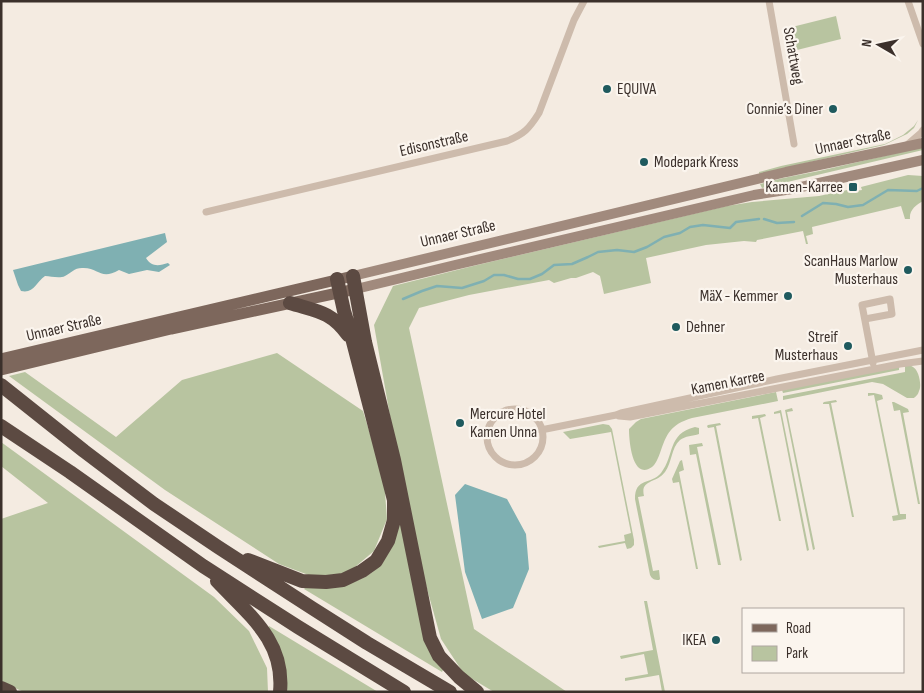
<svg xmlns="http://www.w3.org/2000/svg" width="924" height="693" font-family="'Sofia Sans Condensed',sans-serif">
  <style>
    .green { fill: #b8c4a0 }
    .water { fill: #7fb0b2 }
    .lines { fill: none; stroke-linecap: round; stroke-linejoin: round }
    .stream { stroke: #7fb0b2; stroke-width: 2.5 }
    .street { stroke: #cdbbac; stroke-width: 7 }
    .secondary { stroke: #a18a7d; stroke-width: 10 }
    .primary { stroke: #7d675c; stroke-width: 11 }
    .highway { stroke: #5c4a42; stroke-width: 14 }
    .poi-dot { fill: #1f5a5e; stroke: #fbf5ee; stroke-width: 2 }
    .labels { text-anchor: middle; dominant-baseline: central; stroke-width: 4.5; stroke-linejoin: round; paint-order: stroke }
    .street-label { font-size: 16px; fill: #3b302b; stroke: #fbf5ee }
    .poi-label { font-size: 16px; fill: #3b302b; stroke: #fbf5ee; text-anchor: end }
  </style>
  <rect width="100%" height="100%" fill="#f4ebe1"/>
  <!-- green -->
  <path class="green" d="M836,16L841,39L797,50L792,27Z
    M918,120L914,128L907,134L884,145L759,174V172L781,166L885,144L903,135L914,126Z
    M923,147V150L762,188L760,184L783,178L819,171Z
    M908,175L923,176V201C916,205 909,210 910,219H905L901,206L812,227L813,234L806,236L808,244H806L803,231L757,240L756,242L744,241L706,245L646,258L651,283L604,294L600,276L593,272L576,278H571L554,283L549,280L469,295L419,308L409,328L474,629L567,692H494L464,674L441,639L422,571L390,416L374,325L393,286L469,267L727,206L752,202L819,196L852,189H854L855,191L862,190L861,187Z
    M277,353L363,411L384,479L387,519L374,551L348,573L314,577L279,564L165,490L9,376L25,372L116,437L182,380Z
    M905,366C907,366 911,365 913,367C919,370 922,386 919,391C918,395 916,396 914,398H907L883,384L872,382L783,400V396L905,372Z
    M899,367V370L783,393L782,390Z
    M776,392L778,401L692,418C670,425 667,433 660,453C658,458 656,464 652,467C632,481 629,440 629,429L636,422L641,419Z
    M868,393H874L882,395L883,399L877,401L900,514H906V519L893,521L892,516L898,515L874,395L868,396Z
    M836,400L837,402L831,403L854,517H852L829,404H823V403L824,402Z
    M892,402H894L908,409L909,412L903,413L920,504H918L900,410L894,411Z
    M792,408L793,411L787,412L815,549L813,550L785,410Z
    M781,410L809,550L807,551L780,413L774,414V412Z
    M765,414L766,416L760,418L781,521H779L758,418L752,419V416Z
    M720,423L721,425L716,426L742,560L740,561L714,427L708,428L707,426L708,425Z
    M603,424L609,425L612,429L634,540V545L631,548L627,549L625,543L599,548L598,546L625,541L624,535L631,533L611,432L570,439L563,432Z
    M695,427L699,428V434C693,436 685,436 680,440C671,448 672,463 665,472C656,484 640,479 644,496L638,497L653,571L659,570L660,579L659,580C654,580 652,579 650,575L635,499C635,477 651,485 661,473C675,455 667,434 695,427Z
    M1,442L214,597L249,631L267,668L268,692H24L1,682V519L48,503L1,466Z
    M702,443L703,446L697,447L721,565H718L696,454L690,455L689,445Z
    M682,460L684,470L679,472L698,569H696L679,482L673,483L672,479L680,461Z
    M399,523H403L444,668L442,672L304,589L306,587C335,585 365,587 384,560C390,552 395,533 399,523Z
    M644,601H647L665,692H662L659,675L625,681V678L648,674L644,654L621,659L620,656L653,650Z
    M269,626L378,692H283L267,630Z"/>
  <!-- water -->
  <path class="water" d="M165,233L167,242L146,258C151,267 159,266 168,263L170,265L159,272L147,270L129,274L119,270C100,281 99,267 82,268C74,268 71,273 65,276C59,279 51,276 45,276C36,282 34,294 21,291L18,285L13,270Z
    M465,484L507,499L526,534L529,569L513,608L482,619L465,572L455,495Z"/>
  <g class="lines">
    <!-- stream -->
    <path class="stream" d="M802,216L823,203L836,204L848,207L863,205L888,190L917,191L923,188
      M764,219L777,223L794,222
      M403,299L422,291L437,286L462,288L484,281L494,275H504L518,279H530L542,274L554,265L572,264L588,257L598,252L617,250L634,252L647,247L664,237L680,233L690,227L703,225L730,228L736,222L759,219"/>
    <!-- street -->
    <path class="street" d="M769,1L794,144
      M908,1L923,44
      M907,145L921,133L923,130
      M206,212L507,141C524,134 529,129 539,113L574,20L584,1
      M865,319L892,314L890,299L862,305L873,363
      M487 437a28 28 0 1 1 56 0a28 28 0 1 1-56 0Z
      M619,416L630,417L900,364L923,361
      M541,430L616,415L621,413L777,379L923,350"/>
    <!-- secondary -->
    <path class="secondary" d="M353,276L786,172L923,143
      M356,289L455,265L754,195L792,189L923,160"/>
    <!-- primary -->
    <path class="primary" d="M1,359L353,276
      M1,370L171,329L356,289"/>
    <!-- highway -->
    <path class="highway" d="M353,276L365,342L394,460L430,638L439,656L459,677L477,692
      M290,303C316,311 331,311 348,335
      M1,385L84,451L154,504L218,547L312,608L367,643L450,692
      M1,426L70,472L203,566L298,627L404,692
      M248,560L302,581L326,582L343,580L362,571L376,561L388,541L394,520V500L351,334L344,311L337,279
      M217,581C249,615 285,641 280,692
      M1,688L10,692"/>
  </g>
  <!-- markers -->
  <g class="poi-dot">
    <circle cx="607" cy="89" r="5"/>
    <circle cx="833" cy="109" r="5"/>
    <circle cx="644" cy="162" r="5"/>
    <rect x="848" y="182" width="10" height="10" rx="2.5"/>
    <circle cx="908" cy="270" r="5"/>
    <circle cx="788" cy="296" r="5"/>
    <circle cx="676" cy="327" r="5"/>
    <circle cx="848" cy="346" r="5"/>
    <circle cx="460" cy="423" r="5"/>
    <circle cx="716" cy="640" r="5"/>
  </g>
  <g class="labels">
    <!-- street labels -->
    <g class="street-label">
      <text transform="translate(793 56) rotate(80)">Schattweg</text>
      <text transform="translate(853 142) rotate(-12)">Unnaer Straße</text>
      <text transform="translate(434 144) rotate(-13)">Edisonstraße</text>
      <text transform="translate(458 234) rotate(-13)">Unnaer Straße</text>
      <text transform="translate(64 328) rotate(-13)">Unnaer Straße</text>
      <text transform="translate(728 383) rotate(-11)">Kamen Karree</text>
    </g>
    <!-- poi labels -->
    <g class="poi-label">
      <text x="617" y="89" text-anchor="start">EQUIVA</text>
      <text x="823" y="109">Connie’s Diner</text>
      <text x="654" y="162" text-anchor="start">Modepark Kress</text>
      <text x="843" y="187">Kamen-Karree</text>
      <text x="898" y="261">ScanHaus Marlow<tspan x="898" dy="18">Musterhaus</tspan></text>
      <text x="778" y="296">MäX - Kemmer</text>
      <text x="686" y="327" text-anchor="start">Dehner</text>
      <text x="838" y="337">Streif<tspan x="838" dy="18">Musterhaus</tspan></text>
      <text x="470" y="414" text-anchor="start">Mercure Hotel<tspan x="470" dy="18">Kamen Unna</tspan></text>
      <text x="706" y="640">IKEA</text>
    </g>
  </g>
  <!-- border -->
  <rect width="924" height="693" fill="none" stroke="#3b302b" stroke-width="5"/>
  <!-- legend -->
  <rect x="742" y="608" width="162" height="65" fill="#fbf5ee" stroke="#aea6a0"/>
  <rect x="752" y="624" width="25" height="8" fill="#7d675c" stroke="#aea6a0"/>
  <text x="786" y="633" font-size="15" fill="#3b302b">Road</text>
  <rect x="752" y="646" width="25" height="15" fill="#b8c4a0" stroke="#aea6a0"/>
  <text x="786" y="658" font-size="15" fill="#3b302b">Park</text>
  <!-- north arrow -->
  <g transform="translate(879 45) rotate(279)" stroke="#fbf5ee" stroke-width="4" paint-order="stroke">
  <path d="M0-4L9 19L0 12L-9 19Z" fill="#3b302b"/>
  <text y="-8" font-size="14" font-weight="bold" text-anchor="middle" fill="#3b302b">N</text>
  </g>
</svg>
